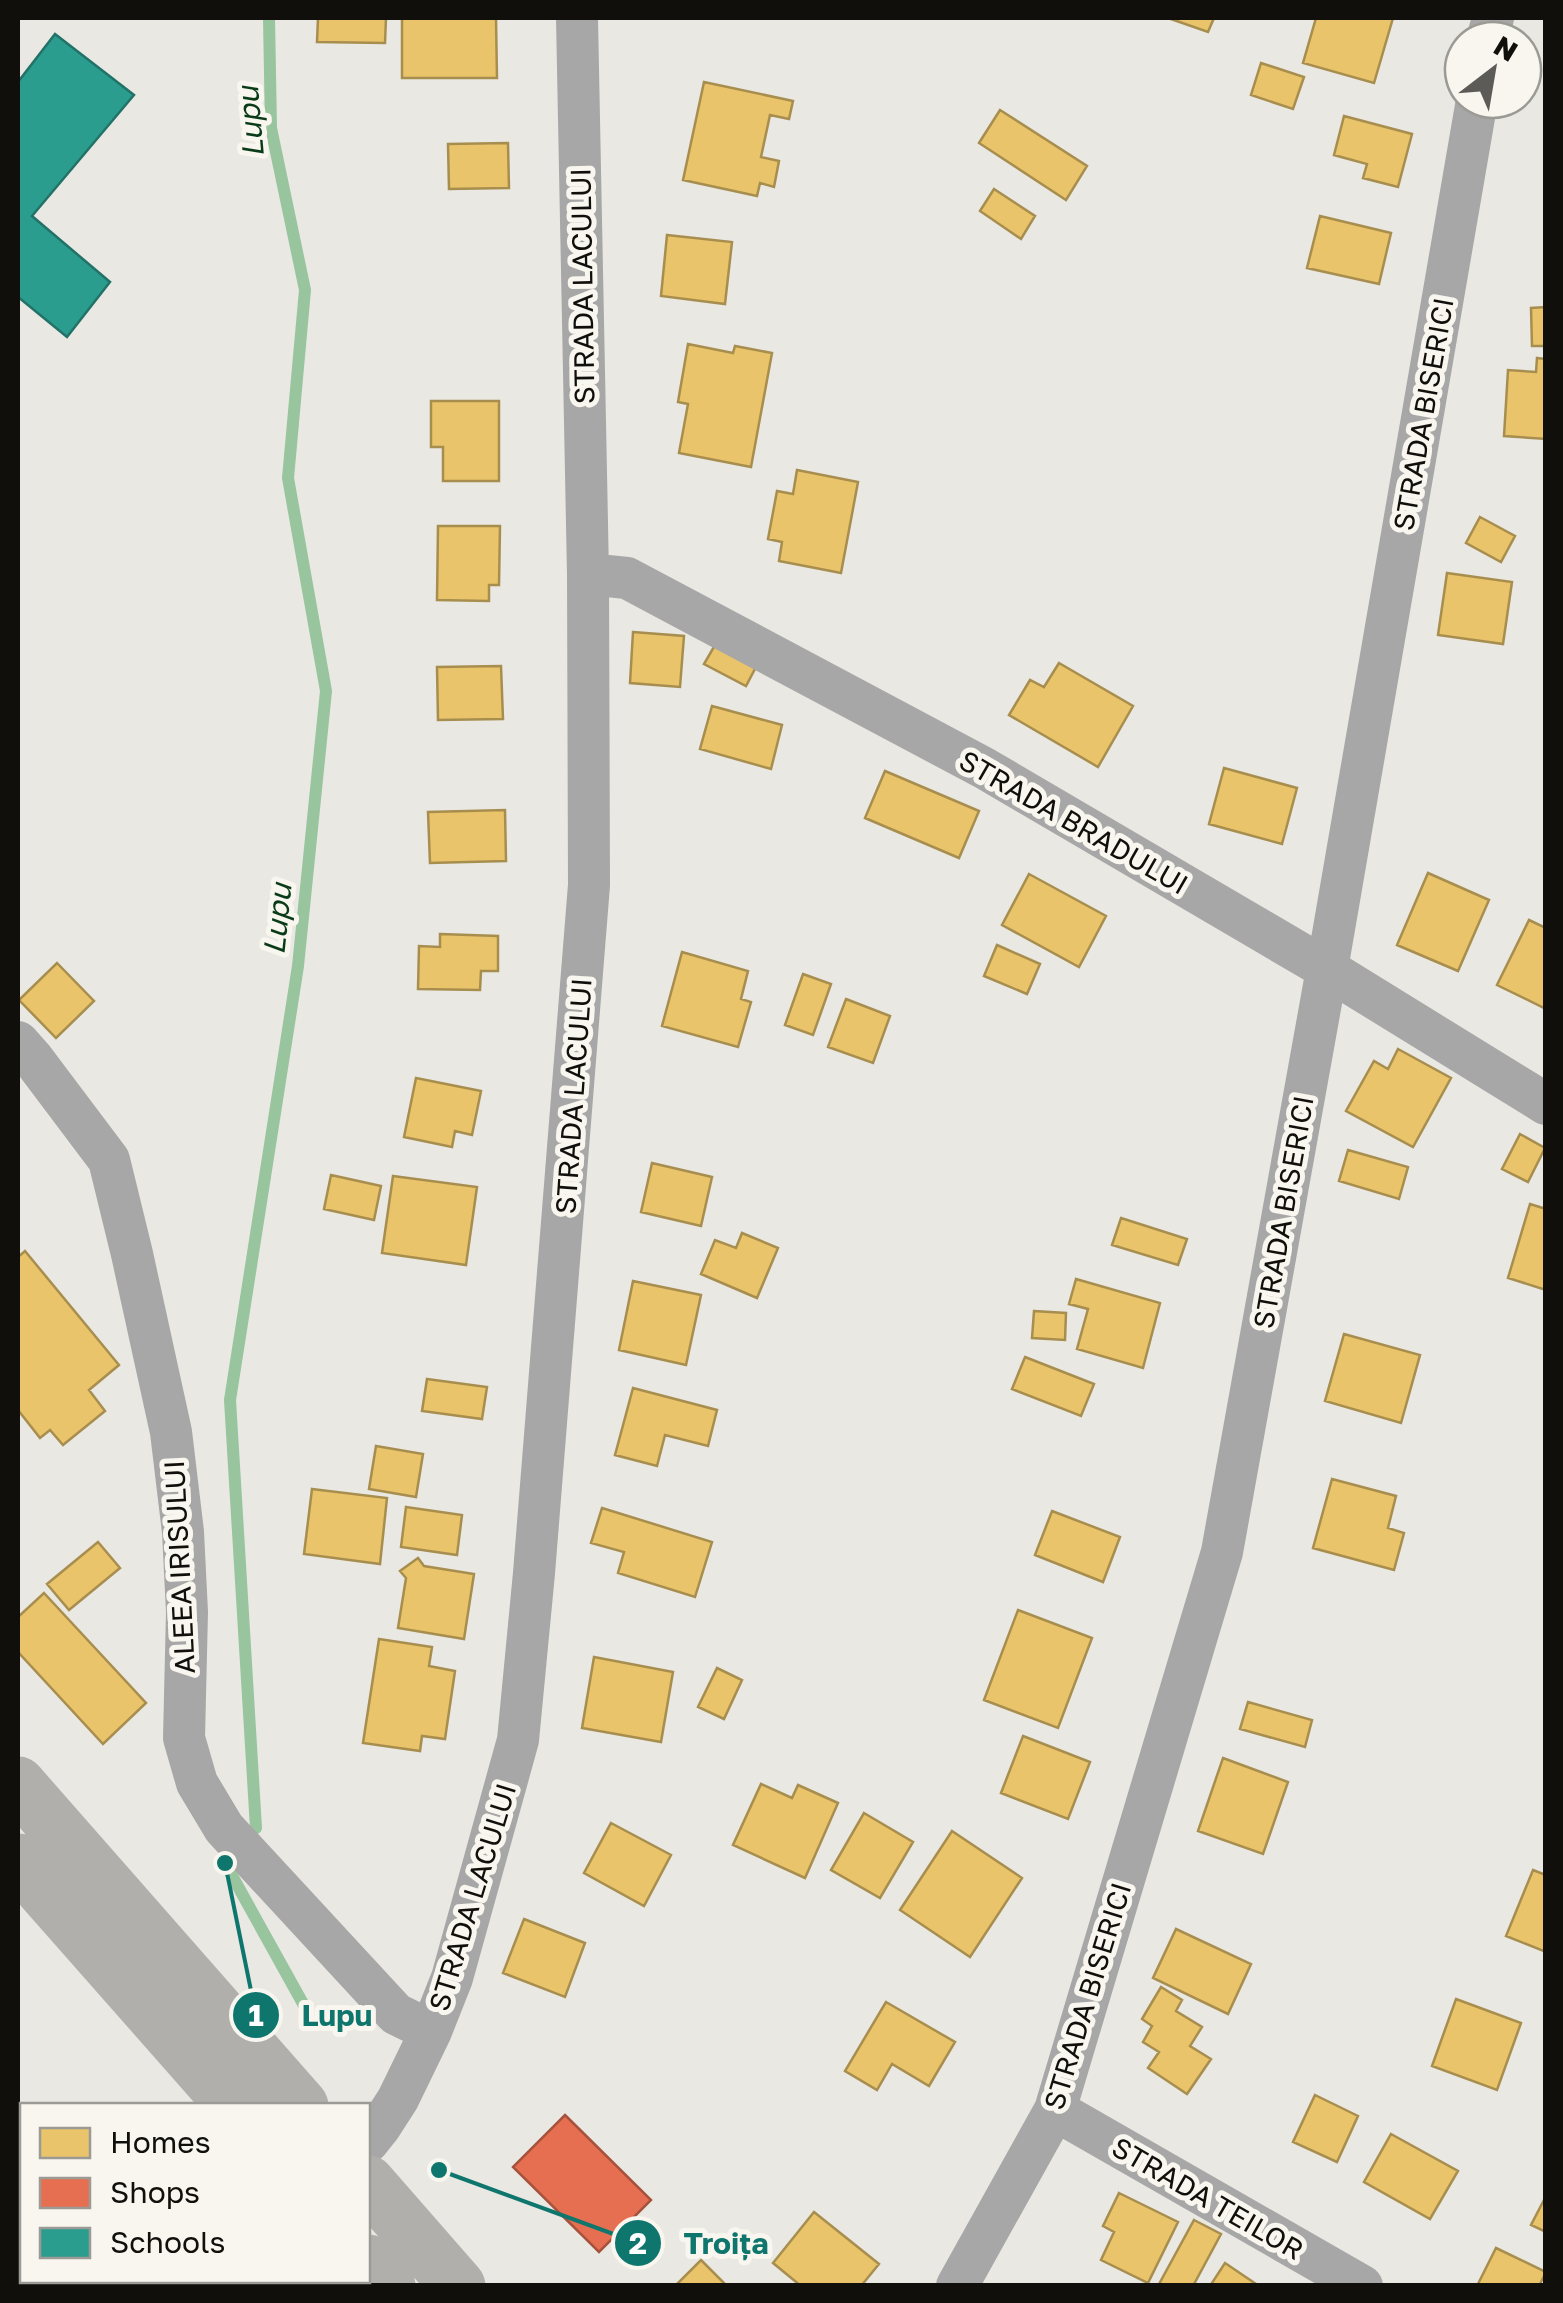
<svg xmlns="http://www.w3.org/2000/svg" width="1563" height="2303" font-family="'Golos Text',sans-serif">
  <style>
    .green { fill: #ebc4b8 }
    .homes { fill: #e9c46a; stroke: #a88e4e; stroke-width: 2.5 }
    .shops { fill: #e76f51; stroke: #a6523c; stroke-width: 2.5 }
    .schools { fill: #2a9d8f; stroke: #227268; stroke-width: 2.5 }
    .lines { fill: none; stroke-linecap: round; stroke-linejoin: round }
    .stream { stroke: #98c49e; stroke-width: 12 }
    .street { stroke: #a8a7a7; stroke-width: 42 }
    .highway { stroke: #b0afac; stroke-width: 55 }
    .labels { text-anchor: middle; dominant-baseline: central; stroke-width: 10; stroke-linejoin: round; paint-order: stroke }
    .street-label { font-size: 28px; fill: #100f0c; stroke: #f8f6ee }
    .water-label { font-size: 30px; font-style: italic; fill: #0a3b19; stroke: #f8f6ee }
    .leader { fill: none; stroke: #0f766e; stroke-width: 4 }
    .callout-dot { fill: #0f766e; stroke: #f8f6ee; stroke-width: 4 }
    .mark-label { font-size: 30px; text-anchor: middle; font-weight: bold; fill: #fff }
    .callout-label { font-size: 30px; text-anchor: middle; font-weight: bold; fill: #0f766e; stroke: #f8f6ee; stroke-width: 10; stroke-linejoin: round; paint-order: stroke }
  </style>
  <rect width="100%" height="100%" fill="#e9e8e3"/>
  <!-- green -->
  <path class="green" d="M22,2262V2280H288L292,2285H18V2271Z"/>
  <!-- homes -->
  <path class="homes" d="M318,18H386L385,43L317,42Z
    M402,18H496L497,78H402Z
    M1168,18H1214L1208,32Z
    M1316,18H1393L1374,83L1303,63Z
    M1261,63L1304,77L1293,109L1251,95Z
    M704,82L793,101L789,119L770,115L761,157L779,161L774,187L760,183L757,196L683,180Z
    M1000,110L1087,166L1066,200L979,143Z
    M1344,116L1412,134L1398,187L1363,178L1367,164L1334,155Z
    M508,143L509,188L449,189L448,144Z
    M994,189L1035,216L1021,239L980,211Z
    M1320,216L1391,233L1379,284L1307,268Z
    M667,235L732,242L725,304L661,296Z
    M1546,307V346H1532L1531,308Z
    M688,344L733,353L735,346L772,353L751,467L679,453L688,404L678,402Z
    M1537,358L1546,359V439L1504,436L1508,370L1536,372Z
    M431,401H499V481H443V447H431Z
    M797,470L858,482L841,573L779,561L782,542L768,539L777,491L793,494Z
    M1480,517L1515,536L1501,562L1466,543Z
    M438,526H500L499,585H489V601L437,600Z
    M1447,573L1512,582L1503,644L1438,635Z
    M633,632L684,636L680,687L630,683Z
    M715,645L756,667L746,686L704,664Z
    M1059,663L1133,706L1098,767L1009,715L1030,680L1044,687Z
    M501,666L503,719L438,720L437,667Z
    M712,706L782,725L771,769L700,749Z
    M1224,768L1297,788L1282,844L1209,824Z
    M885,771L979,811L959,858L865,818Z
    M505,810L506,861L430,863L428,812Z
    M1428,873L1489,900L1458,971L1397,945Z
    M1029,874L1106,916L1079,967L1002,925Z
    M1529,920L1546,928V1009L1497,985Z
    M440,934L498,936V971H481L480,990L418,989L419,946L440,947Z
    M997,945L1040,964L1027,994L984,976Z
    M682,952L748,971L741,999L751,1002L738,1047L662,1026Z
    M57,963L94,1001L56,1038L19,1000Z
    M803,974L831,984L813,1035L785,1025Z
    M846,999L890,1016L873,1063L828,1047Z
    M1398,1049L1451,1078L1413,1147L1346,1111L1374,1061L1388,1069Z
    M416,1078L481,1091L472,1135L455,1131L452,1147L404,1137Z
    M1520,1134L1545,1148L1528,1182L1502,1169Z
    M1348,1150L1408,1167L1399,1199L1339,1181Z
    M652,1163L712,1177L701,1226L641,1212Z
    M331,1175L381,1186L374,1220L324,1209Z
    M393,1176L477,1187L466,1265L382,1253Z
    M1530,1204L1546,1209V1290L1508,1278Z
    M1121,1218L1187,1239L1178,1265L1112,1245Z
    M742,1233L778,1248L757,1298L701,1274L715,1240L736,1248Z
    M25,1251L119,1365L89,1390L105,1411L63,1445L50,1430L40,1438L18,1410V1257Z
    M1076,1279L1160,1303L1143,1368L1077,1349L1088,1309L1069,1304Z
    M633,1281L701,1295L686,1365L619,1350Z
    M1034,1311L1066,1313L1065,1340L1032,1338Z
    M1344,1334L1420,1355L1401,1423L1325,1401Z
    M1025,1357L1094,1384L1081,1416L1012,1389Z
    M427,1379L487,1387L482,1419L422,1411Z
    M633,1388L717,1410L708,1446L665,1435L657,1466L615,1455Z
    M376,1446L423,1454L416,1497L369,1489Z
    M1332,1479L1396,1496L1388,1528L1404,1533L1394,1570L1313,1548Z
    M312,1489L387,1498L380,1564L304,1554Z
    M406,1507L462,1515L457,1555L401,1547Z
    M602,1508L712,1542L695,1597L618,1573L624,1552L591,1543Z
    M1052,1511L1120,1537L1103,1582L1035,1555Z
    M98,1542L120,1568L69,1610L47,1584Z
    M418,1558L424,1566L474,1574L464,1639L398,1628L406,1578L400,1571Z
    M44,1593L146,1703L103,1744L18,1652V1617Z
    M1018,1610L1092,1638L1058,1728L984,1700Z
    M379,1639L432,1647L429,1666L455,1671L445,1739L422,1736L420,1751L363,1743Z
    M594,1657L673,1672L661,1742L582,1728Z
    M717,1668L742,1680L724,1719L698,1707Z
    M1248,1702L1312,1720L1305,1747L1240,1729Z
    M1023,1736L1090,1762L1068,1819L1001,1793Z
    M1223,1758L1288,1782L1263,1854L1198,1831Z
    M761,1784L792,1798L798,1785L838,1803L805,1878L733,1845Z
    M864,1813L913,1842L880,1898L831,1870Z
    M611,1823L671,1855L644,1906L584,1873Z
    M952,1831L1022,1878L970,1957L900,1910Z
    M1533,1870L1546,1875V1952L1506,1936Z
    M524,1919L585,1943L565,1997L503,1973Z
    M1176,1929L1251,1964L1228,2014L1153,1978Z
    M1161,1987L1182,2000L1176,2011L1202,2027L1190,2046L1211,2059L1187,2094L1148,2068L1159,2052L1143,2042L1152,2026L1142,2019Z
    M1456,1999L1521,2023L1497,2090L1432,2066Z
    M886,2002L955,2042L929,2086L892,2064L877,2090L845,2071Z
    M1315,2095L1358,2116L1337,2162L1293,2142Z
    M1391,2134L1458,2171L1430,2219L1364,2182Z
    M1119,2193L1178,2222L1148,2283L1101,2260L1114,2232L1103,2226Z
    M1546,2196V2232L1531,2225Z
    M814,2212L879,2264L861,2286H801L773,2263Z
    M1194,2220L1221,2234L1193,2286H1158Z
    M1496,2248L1546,2272L1539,2286H1477Z
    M701,2260L727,2286H675Z
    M1225,2263L1259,2286H1210Z"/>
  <!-- shops -->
  <path class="shops" d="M565,2115L651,2200L599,2252L513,2167Z"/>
  <!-- schools -->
  <path class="schools" d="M55,34L134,95L32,216L110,282L67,337L18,297V82Z"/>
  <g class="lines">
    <!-- stream -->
    <path class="stream" d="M256,1828L230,1400L298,966L326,691L288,478L305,290L271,128L269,18
      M225,1863L306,2009
      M18,2195L22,2191"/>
    <!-- street -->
    <path class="street" d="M1487,40L1493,18
      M588,574L627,578L984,768L1327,969L1546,1104
      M18,1042L33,1059L109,1160L132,1254L171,1432L183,1532L187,1612L184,1738L197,1783L224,1828L396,2014L431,2031
      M1055,2110L1362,2286
      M368,2142L380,2127L398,2099L431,2031L452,1978L518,1740L534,1573L589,885L588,574L577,18
      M957,2286L1055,2110L1222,1552L1327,969L1477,100"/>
    <!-- highway -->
    <path class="highway" d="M18,1784L301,2106
      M18,1861L234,2106
      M368,2183L458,2286
      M368,2262L388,2286"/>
  </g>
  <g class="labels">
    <!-- street labels -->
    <g class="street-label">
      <text transform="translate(582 286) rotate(-91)">STRADA LACULUI</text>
      <text transform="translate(1423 414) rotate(-80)">STRADA BISERICI</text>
      <text transform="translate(1074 822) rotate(30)">STRADA BRADULUI</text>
      <text transform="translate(573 1096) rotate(-86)">STRADA LACULUI</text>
      <text transform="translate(1283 1212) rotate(-80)">STRADA BISERICI</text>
      <text transform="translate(179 1567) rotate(-93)">ALEEA IRISULUI</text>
      <text transform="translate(472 1897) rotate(-73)">STRADA LACULUI</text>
      <text transform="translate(1087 1996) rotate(-73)">STRADA BISERICI</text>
      <text transform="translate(1208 2198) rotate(30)">STRADA TEILOR</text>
    </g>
    <!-- water labels -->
    <g class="water-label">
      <text transform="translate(250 122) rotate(-95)">Lupu</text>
      <text transform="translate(277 919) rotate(-84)">Lupu</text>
    </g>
  </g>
  <!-- callouts -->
  <path class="leader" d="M225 1863L256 2015M439 2170L638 2243"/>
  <g class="callout-dot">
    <circle cx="225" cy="1863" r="10"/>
    <circle cx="439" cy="2170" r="10"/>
    <circle cx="256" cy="2015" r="25"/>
    <circle cx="638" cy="2243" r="25"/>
  </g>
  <g class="mark-label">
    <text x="256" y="2026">1</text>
    <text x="638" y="2254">2</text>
  </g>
  <g class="callout-label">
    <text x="337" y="2026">Lupu</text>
    <text x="726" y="2254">Troița</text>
  </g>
  <!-- border -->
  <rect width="1563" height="2303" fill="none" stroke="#100f0c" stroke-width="40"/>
  <!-- legend -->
  <rect x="20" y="2103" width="350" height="180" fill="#f8f6ee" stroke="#9b9a94" stroke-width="2.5"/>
  <rect x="40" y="2128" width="50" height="30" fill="#e9c46a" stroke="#9b9a94" stroke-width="2.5"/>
  <text x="110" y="2153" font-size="30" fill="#100f0c">Homes</text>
  <rect x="40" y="2178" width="50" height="30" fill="#e76f51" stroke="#9b9a94" stroke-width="2.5"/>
  <text x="110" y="2203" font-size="30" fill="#100f0c">Shops</text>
  <rect x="40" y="2228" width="50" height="30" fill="#2a9d8f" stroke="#9b9a94" stroke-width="2.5"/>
  <text x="110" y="2253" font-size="30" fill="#100f0c">Schools</text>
  <!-- north arrow -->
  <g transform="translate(1493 70) rotate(31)"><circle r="48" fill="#f8f6ee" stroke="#9b9a94" stroke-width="2.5"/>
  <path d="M0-8L18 38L0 25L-18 38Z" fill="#5c5b57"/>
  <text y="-15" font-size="28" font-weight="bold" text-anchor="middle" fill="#100f0c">N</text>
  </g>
</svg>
